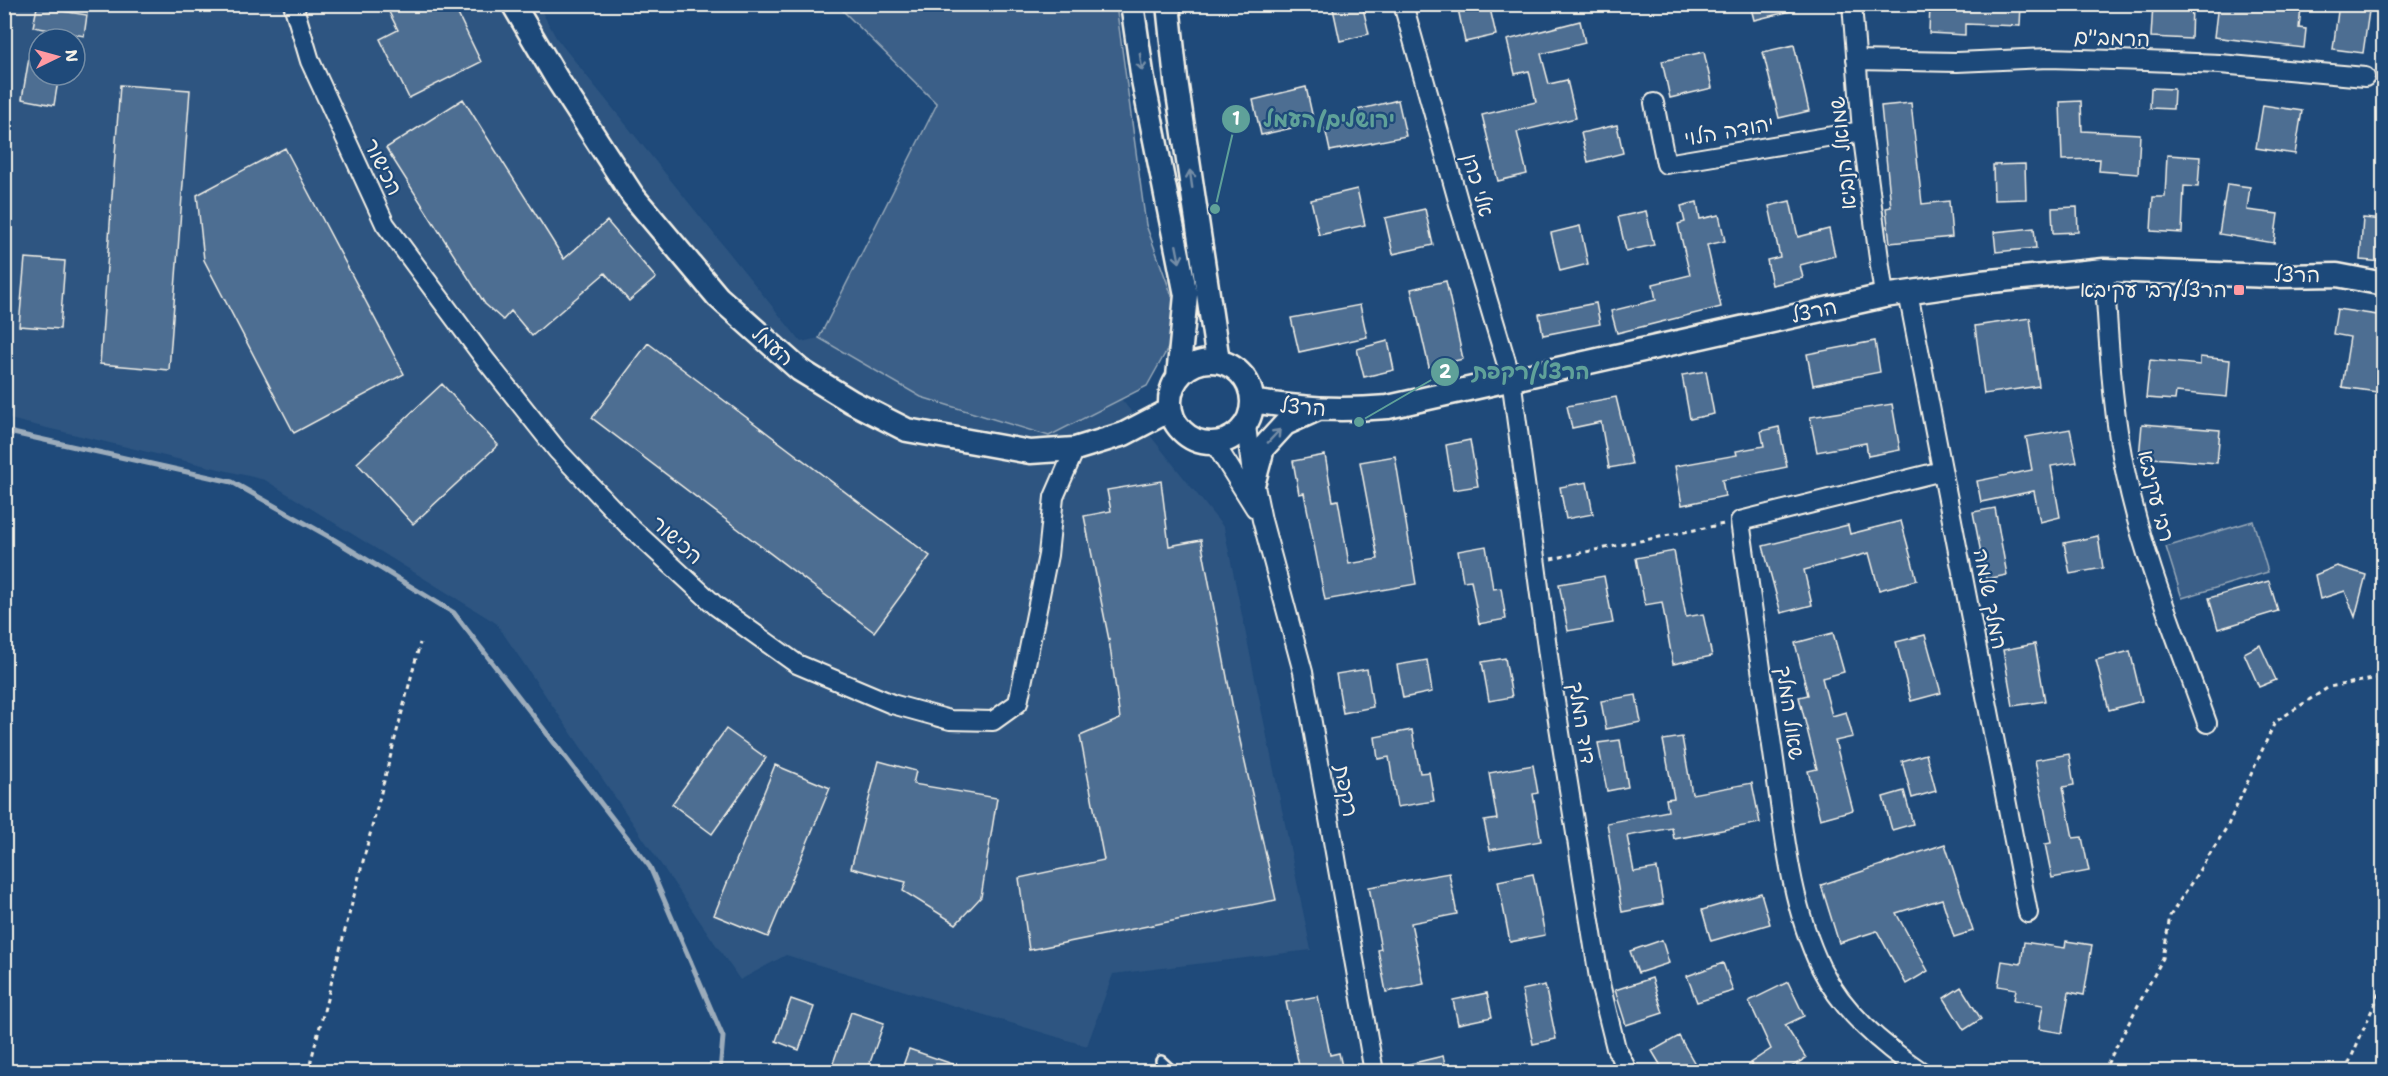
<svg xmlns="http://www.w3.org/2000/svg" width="2388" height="1076" font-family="'Shantell Sans','Playpen Sans Hebrew',sans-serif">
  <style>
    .built { fill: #2d5581; fill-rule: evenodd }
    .green { fill: #3a5f88; stroke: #97a8b8; stroke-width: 1.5 }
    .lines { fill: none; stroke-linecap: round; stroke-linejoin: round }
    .stream { stroke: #9cacbb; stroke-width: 5 }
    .building { fill: #4d6e92; stroke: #f4f1e8; stroke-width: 1.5 }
    .service-casing { stroke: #f4f1e8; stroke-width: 14 }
    .minor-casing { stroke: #f4f1e8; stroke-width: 22 }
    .tertiary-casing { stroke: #f4f1e8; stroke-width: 27 }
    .path { stroke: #f4f1e8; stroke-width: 3; stroke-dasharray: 4.5 4.5; stroke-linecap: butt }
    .service { stroke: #1f4a7a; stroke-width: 9 }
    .minor { stroke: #1f4a7a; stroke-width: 18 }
    .tertiary { stroke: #1f4a7a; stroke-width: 22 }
    .oneway { stroke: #748da6 }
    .poi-dot { fill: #ff9aa2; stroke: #1f4a7a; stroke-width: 2 }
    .labels { text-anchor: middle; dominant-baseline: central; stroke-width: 4.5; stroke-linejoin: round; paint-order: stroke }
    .street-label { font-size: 21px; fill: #f4f1e8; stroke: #1f4a7a }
    .poi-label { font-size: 21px; fill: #f4f1e8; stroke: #1f4a7a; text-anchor: end }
    .leader { fill: none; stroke: #5fa199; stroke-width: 2 }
    .callout-dot { fill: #5fa199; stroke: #1f4a7a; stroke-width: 2 }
    .mark-label { font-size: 18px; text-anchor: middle; font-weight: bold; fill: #fff }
    .callout-label { font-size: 22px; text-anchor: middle; font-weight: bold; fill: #5fa199; stroke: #1f4a7a; stroke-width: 4.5; stroke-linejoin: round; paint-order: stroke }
  </style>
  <rect width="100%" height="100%" fill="#1f4a7a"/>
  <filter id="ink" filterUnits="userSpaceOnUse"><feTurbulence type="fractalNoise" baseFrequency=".0167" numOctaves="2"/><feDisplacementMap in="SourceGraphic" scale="12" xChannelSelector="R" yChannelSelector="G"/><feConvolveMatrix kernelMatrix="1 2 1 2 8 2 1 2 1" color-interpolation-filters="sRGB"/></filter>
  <g filter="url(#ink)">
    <!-- built -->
    <path class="built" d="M5,5H538L557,39L801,342L819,338L921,397L1049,436L1121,399L1224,528L1311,950L1113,974L1087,1046L786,955L740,980L496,623L265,480L5,418ZM39,39H75V75H39Z"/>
    <!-- green -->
    <path class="green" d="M837,5H1116L1146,225L1182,323L1147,386L1049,436L921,397L819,338L937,104Z
      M2253,521L2268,572L2182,598L2166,547Z"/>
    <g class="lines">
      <!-- stream -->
      <path class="stream" d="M4,431L232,482L328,536L454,613L650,867L723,1037L720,1072"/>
    </g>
    <!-- building -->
    <path class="building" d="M385,4H453L481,62L409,98L380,39L398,30Z
      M1332,4H1362L1369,34L1340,41Z
      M1457,4H1489L1496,35L1465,42Z
      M1750,4H1794L1795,10L1754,20Z
      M1930,4H2021L2020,26L1965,24V35L1929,33Z
      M2153,4H2192L2191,39L2151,37Z
      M2218,4H2274L2301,8L2299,28L2306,29L2304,48L2214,37Z
      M2339,4H2370L2363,53L2333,49Z
      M37,7L87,15L84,36L33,27Z
      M1580,21L1585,43L1541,54L1549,84L1567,80L1576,118L1517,132L1527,174L1498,181L1482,115L1536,102L1529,71L1515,74L1507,40Z
      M1794,45L1809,111L1779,118L1763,52Z
      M31,46L39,47V75H59L54,105L22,99Z
      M1704,52L1712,88L1670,98L1662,61Z
      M120,85L190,90L169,370L100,364Z
      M1306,87L1314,123L1261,135L1253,100Z
      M2151,88L2174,89L2173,109L2150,108Z
      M463,99L564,259L607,221L656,278L629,301L605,273L532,336L511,311L503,320L485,304L386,148Z
      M1398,100L1406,136L1330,151L1325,128L1359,120L1357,110Z
      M2081,101L2082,131L2140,134L2138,174L2099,171L2100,159L2062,160L2060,102Z
      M1911,103L1922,204L1949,201L1952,237L1890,243L1886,208L1891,207L1881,106Z
      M2263,105L2302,111L2295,154L2256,148Z
      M1617,125L1623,153L1588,162L1581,133Z
      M285,148L404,374L294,433L204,260L197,195Z
      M2167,155L2200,157L2198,187L2184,186L2182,233L2151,231L2153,197H2165Z
      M2025,164L2026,199L1994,200L1993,165Z
      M2227,184L2250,187L2247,210L2278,214L2274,243L2219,234Z
      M1357,189L1365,225L1319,235L1311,200Z
      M1790,201L1798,237L1829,229L1835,256L1800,265L1803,278L1772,285L1767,260L1780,257L1769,206Z
      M1697,202L1700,219L1719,215L1725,241L1707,245L1721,307L1617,333L1611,311L1656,300L1653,284L1690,275L1678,224L1685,222L1681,206Z
      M2077,207L2078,232L2053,233L2052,208Z
      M1425,209L1433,245L1393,254L1385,218Z
      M1646,211L1654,245L1626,251L1618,217Z
      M2363,218L2384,220V262L2360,260Z
      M1580,226L1588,264L1560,271L1551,233Z
      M2034,228L2036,248L1996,252L1994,232Z
      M25,258L65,261L60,329L19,326Z
      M1446,281L1463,359L1429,367L1411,289Z
      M1596,303L1600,324L1543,335L1539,314Z
      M1360,305L1367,337L1299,352L1291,318Z
      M2337,309L2384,316V393L2342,387L2350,337L2333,334Z
      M2030,318L2039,386L1984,394L1975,326Z
      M1388,341L1394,370L1364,377L1357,349Z
      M1875,341L1880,372L1813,385L1807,354Z
      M648,343L930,556L874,632L592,418Z
      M2200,357L2230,360L2227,397L2176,392L2175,400L2146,398L2150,360L2200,365Z
      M1706,371L1714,414L1690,419L1682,375Z
      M442,384L498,445L413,524L357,463Z
      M1616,397L1632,464L1609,468L1601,422L1572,428L1567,406Z
      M1892,404L1900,450L1868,456L1866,443L1817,452L1810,417Z
      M2142,424L2220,430L2217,463L2139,457Z
      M1779,427L1787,467L1722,480L1725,496L1682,505L1675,466L1737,455L1736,451L1764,446L1761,431Z
      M2070,429L2077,462L2051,466L2060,517L2040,522L2034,491L1981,502L1977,481L2032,470L2026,437Z
      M1470,440L1478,486L1453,490L1446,445Z
      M1325,455L1333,501L1338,500L1349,564L1378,559L1360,462L1395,456L1416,584L1325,600L1304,493L1299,494L1293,461Z
      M1161,481L1169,546L1201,540L1234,714L1276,900L1029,950L1019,878L1104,860L1080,736L1120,719L1109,640L1084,516L1111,511L1107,490Z
      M1587,482L1593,514L1566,519L1560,487Z
      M1995,508L2007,575L1986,579L1973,512Z
      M1901,521L1917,580L1879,590L1869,553L1804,570L1812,605L1781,613L1763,546L1848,525L1850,534Z
      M2098,536L2103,568L2070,574L2064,543Z
      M1486,546L1493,589L1501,588L1506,619L1479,624L1471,580L1463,581L1458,551Z
      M1674,551L1686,617L1703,614L1712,656L1673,664L1662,602L1645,605L1636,558Z
      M2337,566L2366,575L2355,617L2345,591L2320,599L2315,575Z
      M1604,576L1613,623L1568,631L1559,584Z
      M2269,581L2278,611L2218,629L2209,598Z
      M1833,633L1844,672L1822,678L1832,716L1846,712L1853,737L1835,741L1853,810L1820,819L1808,771L1817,769L1799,697L1808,695L1795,643Z
      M1925,635L1941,693L1911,701L1896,642Z
      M2035,644L2045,701L2013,706L2003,650Z
      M2260,645L2276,680L2259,687L2244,653Z
      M2130,651L2142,701L2109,710L2096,660Z
      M1505,658L1512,697L1489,701L1482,662Z
      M1427,660L1432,692L1403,698L1397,665Z
      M1367,669L1373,707L1343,713L1336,674Z
      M1636,695L1641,722L1606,729L1601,701Z
      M726,729L766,758L712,834L672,804Z
      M1412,730L1420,773L1429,772L1434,801L1397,807L1389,757L1378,759L1375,737Z
      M1682,737L1692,794L1752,783L1760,823L1674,839L1672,828L1627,836L1634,872L1657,868L1663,904L1622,912L1607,823L1668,811L1666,799L1674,798L1663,740Z
      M1620,740L1628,787L1607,791L1598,743Z
      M1926,754L1936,791L1912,798L1902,761Z
      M2069,754L2074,785L2063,787L2073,838L2082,837L2089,871L2052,878L2045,844L2051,843L2035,760Z
      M879,761L916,771L913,784L997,798L981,897L956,924L903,891L906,882L851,868Z
      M775,765L830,788L768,937L714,915Z
      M1533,765L1538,793L1533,794L1541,841L1490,850L1484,821L1497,819L1489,773Z
      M1904,791L1913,824L1892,830L1883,797Z
      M1945,844L1973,931L1954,937L1942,899L1896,913L1928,971L1906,984L1877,931L1839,943L1821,885Z
      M1449,873L1457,914L1411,923L1424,984L1386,992L1378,950L1381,949L1369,887Z
      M1533,874L1545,935L1510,942L1498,881Z
      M1761,893L1770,924L1711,941L1702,910Z
      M1662,940L1669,963L1638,973L1630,951Z
      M2066,941L2092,945L2084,995L2069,992L2062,1033L2039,1029L2043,1005L2014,1000L2016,989L1998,986L2002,961L2021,964L2024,942L2065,948Z
      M1723,963L1733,991L1697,1002L1687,976Z
      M1652,978L1663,1013L1626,1025L1615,990Z
      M1788,982L1804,1016L1785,1025L1806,1058L1785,1071H1756L1750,1063L1771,1049L1749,1001Z
      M1545,985L1556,1039L1533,1044L1522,990Z
      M1961,987L1981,1019L1964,1030L1944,998Z
      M1487,993L1492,1017L1458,1024L1453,1000Z
      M1318,996L1330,1055L1339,1053L1343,1071H1300L1286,1002Z
      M791,999L814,1007L799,1050L776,1041Z
      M851,1012L884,1023L867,1071H848L832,1066Z
      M1679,1036L1699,1071H1664L1652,1051Z
      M909,1049L967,1069V1071H901Z
      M1443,1056L1447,1071H1401V1066Z"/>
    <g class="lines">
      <defs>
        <path id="service" d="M1161,1061L1173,1072"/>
        <path id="minor" d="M293,4L310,61L385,224L484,358L557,450L629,526L716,606L797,664L892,704L950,720L993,721L1018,703L1048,555L1054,497L1075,449
          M1403,4L1459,204L1511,378L1550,670L1600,984L1616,1048L1628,1072
          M1852,4L1862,131L1884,296
          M1856,60L1957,62L2049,58L2146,61L2220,64L2365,77
          M1654,103L1666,164L1862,131
          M2104,270C2109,338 2111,408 2126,475C2144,560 2178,641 2207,723
          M1908,293L2028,913
          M1246,425L1251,467L1262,520L1303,672L1374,1072
          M1215,444L1255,508
          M1922,1072C1882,1045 1843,1012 1821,968C1790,904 1784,830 1774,760C1763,681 1752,601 1740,521L1942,471"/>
        <path id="tertiary" d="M513,4L557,79L633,196L718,297L800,370L852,402L907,430L1030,452L1075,449L1124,434L1170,410
          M1132,4L1143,80L1186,295L1178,377
          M1168,4L1176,80L1218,361
          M1170 402a41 41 0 1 1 82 0a41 41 0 1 1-82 0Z
          M1252,401C1301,409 1339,411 1388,407L1884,296L1981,282L2104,270L2271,276L2337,275L2384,284
          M1254,481L1263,448L1285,424L1316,410"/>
      </defs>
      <!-- service casing -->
      <use href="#service" class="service-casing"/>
      <!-- minor casing -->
      <use href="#minor" class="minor-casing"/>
      <!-- tertiary casing -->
      <use href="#tertiary" class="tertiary-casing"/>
      <!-- path -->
      <path class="path" d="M1237,361L1257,383
        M1551,559L1724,524
        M308,1072L420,643
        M2103,1072L2163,958L2170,916L2227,827L2275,722L2329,687L2384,677
        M2345,1072L2384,982"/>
      <!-- service -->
      <use href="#service" class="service"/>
      <!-- minor -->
      <use href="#minor" class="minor"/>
      <!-- tertiary -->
      <use href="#tertiary" class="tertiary"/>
    </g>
    <!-- one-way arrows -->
    <defs><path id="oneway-shaft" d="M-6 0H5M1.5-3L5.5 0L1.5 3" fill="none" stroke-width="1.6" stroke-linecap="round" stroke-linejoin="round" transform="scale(1.5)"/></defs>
    <g class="oneway">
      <use href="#oneway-shaft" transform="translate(1141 62) rotate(82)"/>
      <use href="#oneway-shaft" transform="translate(1191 179) rotate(-98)"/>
      <use href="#oneway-shaft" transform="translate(1178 254) rotate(79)"/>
      <use href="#oneway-shaft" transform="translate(1274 436) rotate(-47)"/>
    </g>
  </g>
  <!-- markers -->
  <rect class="poi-dot" x="2233" y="284" width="12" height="12" rx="3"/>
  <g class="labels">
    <!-- street labels -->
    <g class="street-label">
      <text transform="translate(2112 38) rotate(2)">הרמב"ם</text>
      <text transform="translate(1729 131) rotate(-10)">יהודה הלוי</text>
      <text transform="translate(1843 153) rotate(-96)">שמואל הנביא</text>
      <text transform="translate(383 167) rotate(64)">הכישור</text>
      <text transform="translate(1478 185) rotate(74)">אלי כהן</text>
      <text x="2297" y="275">הרצל</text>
      <text transform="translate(1814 311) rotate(-12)">הרצל</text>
      <text transform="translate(773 346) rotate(42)">העמל</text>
      <text transform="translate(1303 407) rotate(5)">הרצל</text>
      <text transform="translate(2156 496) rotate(76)">רבי עקיבא</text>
      <text transform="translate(677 540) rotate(42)">הכישור</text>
      <text transform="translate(1990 599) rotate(79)">המלך שלמה</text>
      <text transform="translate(1790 713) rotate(82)">שאול המלך</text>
      <text transform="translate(1582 723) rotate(81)">דוד המלך</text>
      <text transform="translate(1346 791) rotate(80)">רקפת</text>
    </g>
    <!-- poi labels -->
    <g class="poi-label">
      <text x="2227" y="290">הרצל/רבי עקיבא</text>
    </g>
  </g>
  <!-- callouts -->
  <path class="leader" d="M1215 209L1236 119M1359 422L1445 372"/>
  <g class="callout-dot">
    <circle cx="1215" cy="209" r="6"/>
    <circle cx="1359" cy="422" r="6"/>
    <circle cx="1236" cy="119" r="15"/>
    <circle cx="1445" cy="372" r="15"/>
  </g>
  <g class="mark-label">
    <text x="1236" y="125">1</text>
    <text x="1445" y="378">2</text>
  </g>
  <g class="callout-label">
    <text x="1329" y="127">ירושלים/העמל</text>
    <text x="1531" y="379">הרצל/רקפת</text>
  </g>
  <!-- margin -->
  <rect width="2388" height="1076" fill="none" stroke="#1f4a7a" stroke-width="24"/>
  <rect x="12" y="12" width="2364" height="1052" fill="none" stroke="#f4f1e8" stroke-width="2" filter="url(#ink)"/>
  <!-- north arrow -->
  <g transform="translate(57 57) rotate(85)"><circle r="28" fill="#1f4a7a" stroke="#748da6" stroke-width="1.5"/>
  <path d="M0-4.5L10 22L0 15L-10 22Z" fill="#ff9aa2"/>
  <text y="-9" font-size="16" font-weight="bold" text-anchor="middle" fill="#f4f1e8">N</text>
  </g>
</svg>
